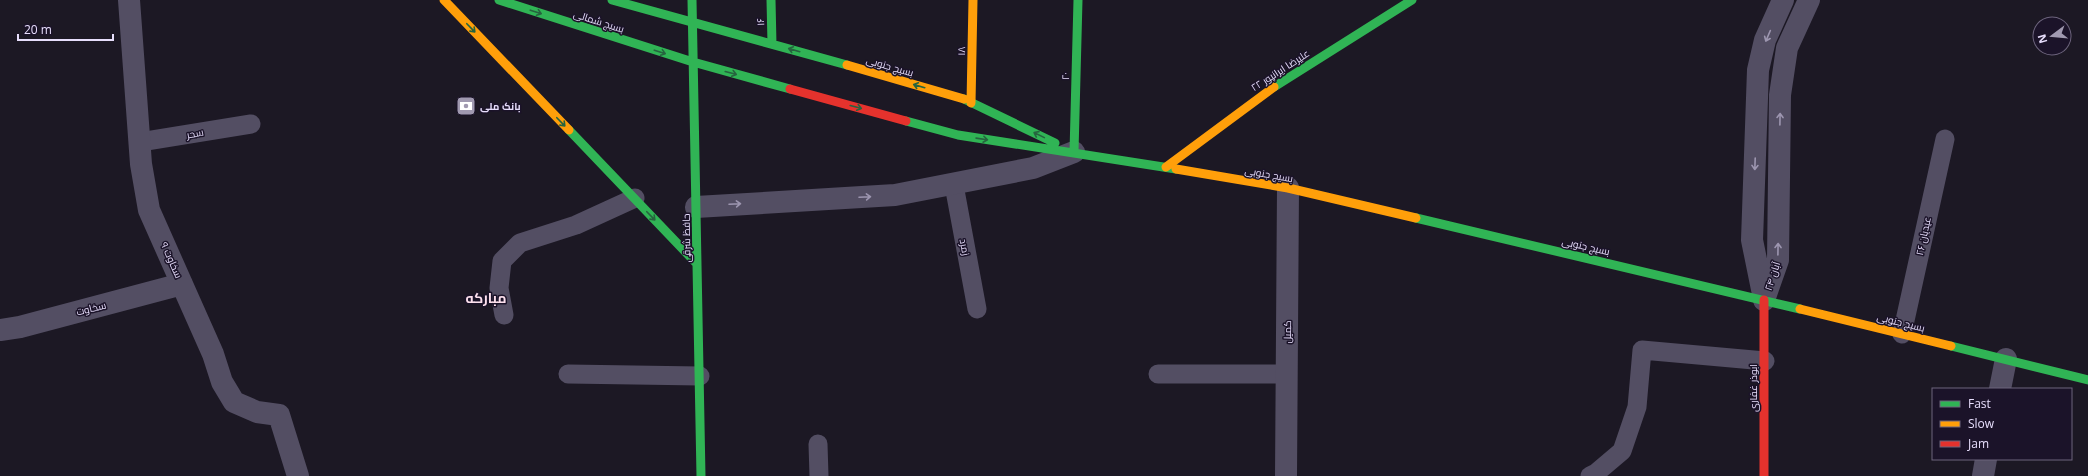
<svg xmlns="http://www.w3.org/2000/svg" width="2088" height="476" font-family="'Open Sans',Cairo,sans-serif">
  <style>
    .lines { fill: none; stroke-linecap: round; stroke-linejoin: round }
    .lane { stroke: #534e63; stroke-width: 19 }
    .street { stroke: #534e63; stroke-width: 22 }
    .fast { stroke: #30b455; stroke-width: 9 }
    .slow { stroke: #ff9f0a; stroke-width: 9 }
    .jam { stroke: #e5322d; stroke-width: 9 }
    .oneway { stroke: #26643f }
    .oneway2 { stroke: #9d96b0 }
    .labels { text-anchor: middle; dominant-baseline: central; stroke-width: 3; stroke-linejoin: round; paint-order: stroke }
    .street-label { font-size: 10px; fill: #e7defc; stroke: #1b1329 }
    .poi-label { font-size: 10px; font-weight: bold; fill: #e7defc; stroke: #1b1329; text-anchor: start }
    .district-label { font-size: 14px; font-weight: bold; fill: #fce0ed; stroke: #1b1329 }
  </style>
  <rect width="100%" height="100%" fill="#1c1824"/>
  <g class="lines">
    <!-- lane -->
    <path class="lane" d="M140,142L251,124
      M954,185L977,309
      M504,315L499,288L502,261L520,243L576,225L635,198
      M1902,334L1945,139
      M568,374L700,376
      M1158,374H1287
      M818,444L819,476
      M1590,476L1596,473L1622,451L1637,407L1642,350L1765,361"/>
    <!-- street -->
    <path class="street" d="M129,0L141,164L149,210L213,354L222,382L234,402L257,412L279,415L298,476
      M696,207L895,195L1033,168L1074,152
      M1764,299L1752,240L1758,70L1765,40L1783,0
      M1764,300L1778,260L1780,95L1787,48L1809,0
      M0,330L20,327L182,284
      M2000,389L2006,359
      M1286,476L1288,188
      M1983,476L1986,459"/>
    <!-- fast -->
    <path class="fast" d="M499,0L693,62L790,89
      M612,0L847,65
      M692,0L701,476
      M771,0L772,44
      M1274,87L1412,0
      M964,99L1055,143
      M906,121L958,135L1176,169
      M569,130L697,264
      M1074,152L1078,0
      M1416,218L1800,309
      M1951,346L2088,380"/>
    <!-- slow -->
    <path class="slow" d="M444,0L569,130
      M847,65L964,99
      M971,103L973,0
      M1166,167L1274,87
      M1176,169L1288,188L1416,218
      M1800,309L1951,346"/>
    <!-- jam -->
    <path class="jam" d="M790,89L906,121
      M1764,300V476"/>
  </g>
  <!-- one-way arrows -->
  <defs><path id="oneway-shaft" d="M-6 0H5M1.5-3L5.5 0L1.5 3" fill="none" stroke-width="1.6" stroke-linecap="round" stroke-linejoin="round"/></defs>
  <g class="oneway">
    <use href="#oneway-shaft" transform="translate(536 12) rotate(18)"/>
    <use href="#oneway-shaft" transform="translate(471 28) rotate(46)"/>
    <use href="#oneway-shaft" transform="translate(794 50) rotate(-164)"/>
    <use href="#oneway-shaft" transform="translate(660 52) rotate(18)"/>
    <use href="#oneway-shaft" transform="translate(731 73) rotate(15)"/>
    <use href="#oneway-shaft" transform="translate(919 86) rotate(-164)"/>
    <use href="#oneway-shaft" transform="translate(856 107) rotate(15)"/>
    <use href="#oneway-shaft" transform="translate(561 122) rotate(46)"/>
    <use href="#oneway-shaft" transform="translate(1039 135) rotate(-154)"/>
    <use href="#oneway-shaft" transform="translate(982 139) rotate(8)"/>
    <use href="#oneway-shaft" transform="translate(651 216) rotate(46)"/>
  </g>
  <g class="oneway2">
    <use href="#oneway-shaft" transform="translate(1768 36) rotate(113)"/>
    <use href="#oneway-shaft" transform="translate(1780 119) rotate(-89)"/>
    <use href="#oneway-shaft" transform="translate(1755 164) rotate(92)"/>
    <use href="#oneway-shaft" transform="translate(865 197) rotate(-3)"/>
    <use href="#oneway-shaft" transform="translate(735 204) rotate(-3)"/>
    <use href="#oneway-shaft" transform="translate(1778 249) rotate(-89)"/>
  </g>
  <!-- icons -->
  <defs>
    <symbol id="bank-square" viewBox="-11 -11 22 22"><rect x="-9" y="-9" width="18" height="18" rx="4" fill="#a099b0" stroke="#1b1329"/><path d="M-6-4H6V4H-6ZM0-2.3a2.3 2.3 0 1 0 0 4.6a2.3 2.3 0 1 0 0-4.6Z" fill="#fff"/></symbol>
  </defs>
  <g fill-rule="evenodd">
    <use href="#bank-square" x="455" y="95" width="22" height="22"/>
  </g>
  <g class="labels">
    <!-- street labels -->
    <g class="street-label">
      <text transform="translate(599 21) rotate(18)">بسیج شمالی</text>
      <text transform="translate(760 22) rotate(-92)">۱۶</text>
      <text transform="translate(961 51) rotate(-89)">۱۸</text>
      <text transform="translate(890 66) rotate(16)">بسیج جنوبی</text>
      <text transform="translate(1280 70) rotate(-33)">علیرضا ایرانپور ۲۲</text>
      <text transform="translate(1065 76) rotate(-89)">۲۰</text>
      <text transform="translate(195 133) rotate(-10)">سحر</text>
      <text transform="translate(1269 174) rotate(10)">بسیج جنوبی</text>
      <text transform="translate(1923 236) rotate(-78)">عیدیان ۲۶</text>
      <text transform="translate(686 238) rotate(-91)">حافظ شرقی</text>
      <text transform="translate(1586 246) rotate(13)">بسیج جنوبی</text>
      <text transform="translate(965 247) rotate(79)">زمرد</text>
      <text transform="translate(172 260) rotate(66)">سخاوت ۹</text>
      <text transform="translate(1772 276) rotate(-72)">آبان ۲۴</text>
      <text transform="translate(91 308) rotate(-14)">سخاوت</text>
      <text transform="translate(1901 322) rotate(14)">بسیج جنوبی</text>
      <text transform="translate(1287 332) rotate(-89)">کمیل</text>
      <text transform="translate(1753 388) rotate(-90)">ابوذر غفاری</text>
    </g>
    <!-- poi labels -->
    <g class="poi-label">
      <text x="480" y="106">بانک ملی</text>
    </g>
    <!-- district labels -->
    <g class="district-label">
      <text x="486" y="297">مبارکه</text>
    </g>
  </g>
  <!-- legend -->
  <rect x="1932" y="388" width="140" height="72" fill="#1b1329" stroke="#6d647d"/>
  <rect x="1940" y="401" width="20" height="6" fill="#30b455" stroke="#6d647d"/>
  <text x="1968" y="408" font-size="12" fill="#e7defc">Fast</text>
  <rect x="1940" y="421" width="20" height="6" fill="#ff9f0a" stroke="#6d647d"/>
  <text x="1968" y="428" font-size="12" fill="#e7defc">Slow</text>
  <rect x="1940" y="441" width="20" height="6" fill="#e5322d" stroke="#6d647d"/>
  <text x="1968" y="448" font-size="12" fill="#e7defc">Jam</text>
  <!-- north arrow -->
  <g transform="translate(2052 36) rotate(254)"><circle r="19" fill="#1b1329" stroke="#6d647d"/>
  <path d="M0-3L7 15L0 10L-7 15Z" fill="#a099b0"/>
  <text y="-6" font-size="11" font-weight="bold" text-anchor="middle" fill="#e7defc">N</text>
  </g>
  <!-- scale -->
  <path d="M18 34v6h95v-6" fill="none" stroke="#e7defc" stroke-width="2"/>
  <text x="24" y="34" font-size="12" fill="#e7defc" stroke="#1b1329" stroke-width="3" paint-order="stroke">20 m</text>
</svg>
